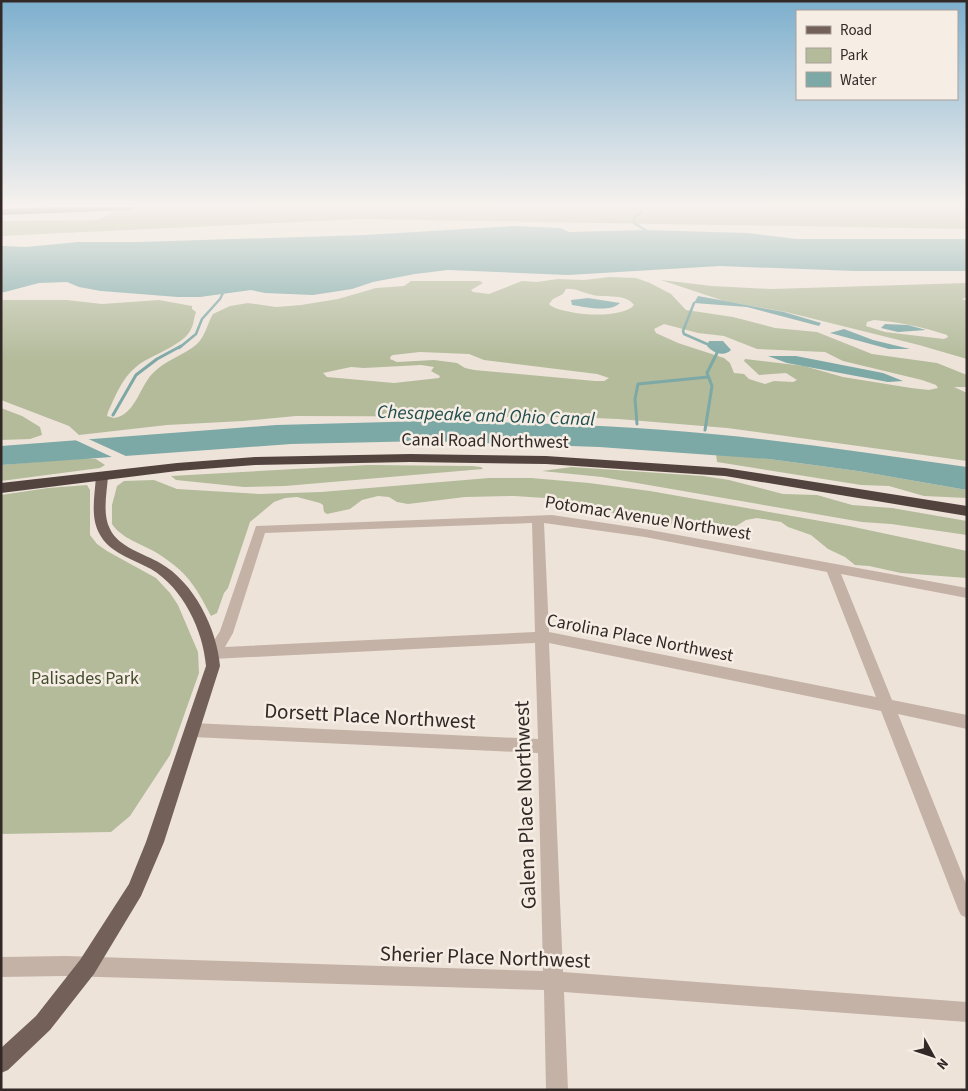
<svg xmlns="http://www.w3.org/2000/svg" width="968" height="1091" font-family="'Source Sans 3',sans-serif">
  <style>
    .green { fill: #b3bb9b; fill-rule: evenodd }
    .water { fill: #7ca8a6 }
    .pier { fill: #eee3d9 }
    .lines { fill: none; stroke-linecap: round; stroke-linejoin: round }
    .stream-far1 { stroke: #7ca8a6; stroke-width: 2.5 }
    .stream { stroke: #7ca8a6; stroke-width: 3 }
    .street { fill: #c4b2a7; fill-rule: evenodd }
    .primary { fill: #726059; fill-rule: evenodd }
    .highway { fill: #52433e; fill-rule: evenodd }
    .labels { text-anchor: middle; dominant-baseline: central; stroke-width: 5; stroke-linejoin: round; paint-order: stroke }
    .street-label { font-size: 18px; fill: #322926; stroke: #f6ede5 }
    .park-label { font-size: 18px; fill: #444d2d; stroke: #f6ede5 }
    .water-label { font-size: 19px; font-style: italic; fill: #214e4e; stroke: #f6ede5 }
    .near-street-label { font-size: 21px; fill: #322926; stroke: #f6ede5 }
  </style>
  <rect width="100%" height="100%" fill="#eee3d9"/>
  <!-- green -->
  <path class="green" d="M120,207H967V229L362,219L1,236V221L98,220Z
    M610,277L636,278L650,283L671,294L686,310L733,317L775,328L817,332L872,354L937,363L967,375V387H954L967,393V461L727,428L618,419L570,417L296,416L243,421L167,425L79,435L69,426L1,400V300H67L102,304L159,300L192,306V309L196,312C194,317 194,322 192,327C185,346 151,354 136,367C122,378 115,397 108,412L107,416L114,418C134,416 140,387 152,374C165,360 183,356 197,344C206,335 207,324 213,314L230,306L248,303L276,307L301,305L338,299L376,288L404,286L411,281H480L483,283L471,290L473,292L489,294L522,281L537,282L558,279L584,280ZM566,289C576,288 583,293 593,295C605,298 626,293 634,305C621,320 567,315 551,306L549,304L553,299L563,294ZM664,324L698,333L724,336L757,349L825,352L843,361L922,380L936,385L938,388L929,390L911,388L843,377L804,366L745,359L744,361L759,375L786,373L797,380L793,382L774,381L765,384L749,379L744,374L734,373L730,363L724,358L678,343L656,333L654,329ZM420,352L469,354L484,360L597,374L609,378L604,381H595L474,370L465,368L457,363L434,360L397,362L390,359L391,356L393,355ZM421,365L434,367L431,371L440,376L439,378L394,383L327,377L323,373L351,367L364,368Z
    M661,280L712,286L771,289L967,283V297L962,299L967,301V359L919,345L786,312L724,301ZM874,320C899,322 923,327 947,335L948,337L944,339L885,332L866,326L867,322Z
    M1,408L22,416L40,427L42,435L30,439L1,440Z
    M716,454L769,459L858,471L967,490V498L924,496L889,486L861,485L717,462Z
    M85,458L96,459L105,465L100,468L1,481V465Z
    M368,465L472,466L481,467L483,469L285,486L244,487L176,480L171,476Z
    M572,467L703,476L729,480L783,494L817,495L852,505L892,508L967,521V535L891,524L862,522L602,477L542,471Z
    M489,478H531L589,483L650,491L849,526L967,551V578L901,573L869,566L855,565L845,557L828,549L811,535L788,527L781,522L757,518L746,520L733,528L708,523L691,526L648,521L609,512L582,509L567,503L545,498L514,496L465,497L408,504L397,502L389,497L378,496L362,500L350,509L327,514L324,512L323,505L320,503L297,497L285,498L274,502L250,522L228,588L224,593L217,613L211,616C195,585 187,572 157,553C142,544 122,539 112,524V505L117,486L124,481L154,480L177,489L260,494L321,492Z
    M87,485L90,490V535L97,544L107,551L156,578L170,593L178,605L198,652L199,673L170,755L130,816L111,832L1,834V495L48,488Z"/>
  <!-- water -->
  <path class="water" d="M513,226L560,228L569,232L645,230L748,233L797,239H967V271H855L720,266L568,275L448,270L415,274L373,282L352,289L313,295L265,293L251,290L200,297H178L101,291L79,287L67,282L39,283L1,293V246L26,247L78,242H139L364,235Z
    M698,296L784,312L821,323L819,326L747,307L694,303Z
    M588,298L620,303C609,313 586,307 572,305L571,300Z
    M885,324L908,325L926,330L898,332L881,328Z
    M844,329L873,340L910,349H889L830,333Z
    M709,341H723L731,350C724,357 713,353 707,346Z
    M768,356H796L883,373L903,381L888,382L787,363Z
    M428,421C523,422 618,425 712,434C797,442 882,455 967,467V490L858,471L769,459L599,447L427,441L291,444L1,465V446L276,425Z"/>
  <!-- pier -->
  <path class="pier" d="M84,437L128,457L114,458L71,438Z"/>
  <g class="lines">
    <!-- stream-far1 -->
    <path class="stream-far1" d="M640,207L642,212L634,218V223L647,231V233
      M694,303L683,331L684,334L707,344
      M179,348L196,334L202,319L220,299L225,289"/>
    <!-- stream -->
    <path class="stream" d="M113,415L136,375L157,359L181,346
      M637,424L635,399L638,384L708,377
      M705,430L712,386L707,373L717,353"/>
    <!-- street -->
    <path class="street" d="M552,515L645,529L967,588V598L841,574L892,700L967,715V729L898,714L967,886V918L961,915L958,909L881,711L549,643L563,972L967,1002V1022L564,992L568,1090H546L544,990L65,976L1,977V957L65,956L543,971L538,753L193,737L188,735L185,730L188,725L193,723L538,739L535,643L213,659L208,657L206,653L220,631L256,526ZM532,523L535,632L225,647L233,633L265,533ZM544,523L645,537L827,572L876,697L549,632Z"/>
    <!-- primary -->
    <path class="primary" d="M102,472L108,476C107,492 102,514 110,529C118,547 145,554 160,563C194,582 217,629 220,666L164,842L141,896L94,974L50,1030L8,1070L1,1073V1048L36,1016L80,960L129,884L146,842L206,666C203,630 183,588 151,569C133,559 109,553 99,533C90,516 95,494 96,476Z"/>
    <!-- highway -->
    <path class="highway" d="M56,207H134L130,210L1,215V209Z
      M410,454L546,456L725,468L967,506V516L725,476L546,464L410,462L255,465L177,471L1,493V483L177,463L255,457Z"/>
  </g>
  <!-- sky -->
  <linearGradient id="sky" x2="0" y2="1"><stop stop-color="#7dafce"/><stop offset="0.57" stop-color="#f7f2ee"/><stop offset="1" stop-color="#f7f2ee" stop-opacity="0"/></linearGradient>
  <rect width="968" height="360" fill="url(#sky)"/>
  <g class="labels">
    <!-- street labels -->
    <g class="street-label">
      <text transform="translate(485 441) rotate(1)">Canal Road Northwest</text>
      <text transform="translate(648 518) rotate(9)">Potomac Avenue Northwest</text>
      <text transform="translate(640 638) rotate(11)">Carolina Place Northwest</text>
    </g>
    <!-- park labels -->
    <g class="park-label">
      <text x="85" y="678">Palisades Park</text>
    </g>
    <!-- water labels -->
    <g class="water-label">
      <text transform="translate(486 416) rotate(2)">Chesapeake and Ohio Canal</text>
    </g>
    <!-- near-street labels -->
    <g class="near-street-label">
      <text transform="translate(370 716) rotate(3)">Dorsett Place Northwest</text>
      <text transform="translate(525 805) rotate(-92)">Galena Place Northwest</text>
      <text transform="translate(485 957) rotate(2)">Sherier Place Northwest</text>
    </g>
  </g>
  <!-- border -->
  <rect width="968" height="1091" fill="none" stroke="#322926" stroke-width="5"/>
  <!-- legend -->
  <rect x="796" y="10" width="162" height="90" fill="#f6ede5" stroke="#a89f99"/>
  <rect x="806" y="26" width="25" height="8" fill="#726059" stroke="#a89f99"/>
  <text x="840" y="35" font-size="15" fill="#322926">Road</text>
  <rect x="806" y="48" width="25" height="15" fill="#b3bb9b" stroke="#a89f99"/>
  <text x="840" y="60" font-size="15" fill="#322926">Park</text>
  <rect x="806" y="72" width="25" height="15" fill="#7ca8a6" stroke="#a89f99"/>
  <text x="840" y="85" font-size="15" fill="#322926">Water</text>
  <!-- north arrow -->
  <g transform="translate(933 1056) rotate(130)" stroke="#f6ede5" stroke-width="4" paint-order="stroke">
  <path d="M0-4L9 19L0 12L-9 19Z" fill="#322926"/>
  <text y="-8" font-size="14" font-weight="bold" text-anchor="middle" fill="#322926">N</text>
  </g>
</svg>
